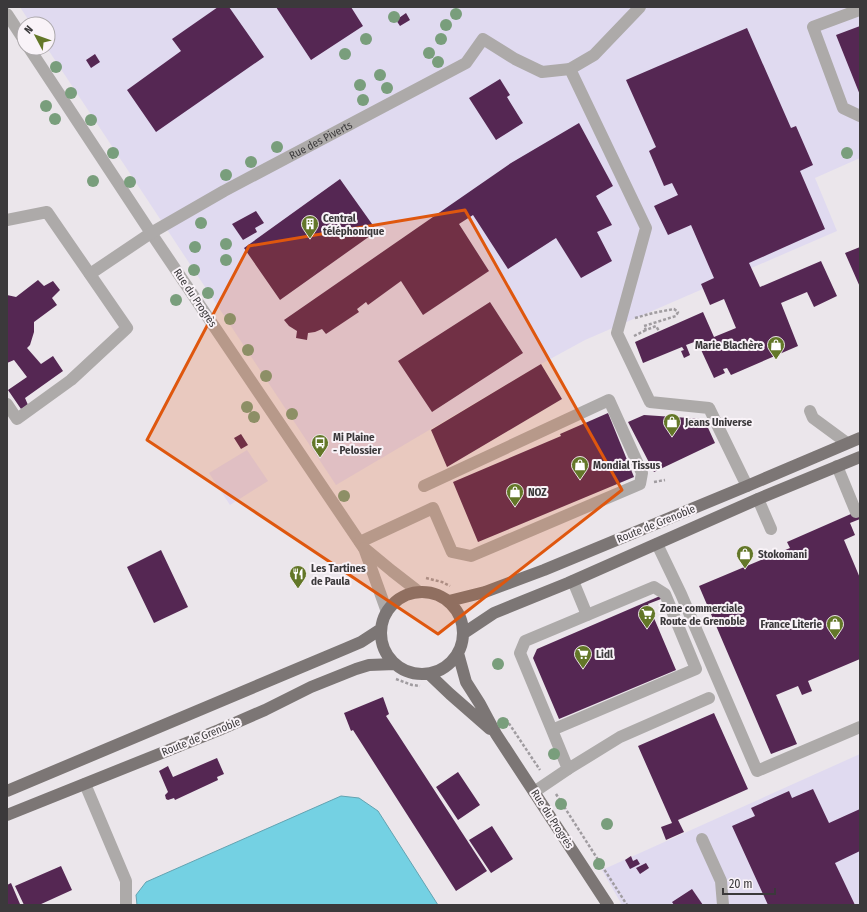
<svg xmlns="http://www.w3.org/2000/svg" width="867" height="912" font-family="'Fira Sans Condensed',sans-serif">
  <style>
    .industrial { fill: #e0daf0 }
    .water { fill: #74d1e3; stroke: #63a3b1 }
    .building { fill: #552753 }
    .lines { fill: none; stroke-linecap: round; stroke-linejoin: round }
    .path { stroke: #a09ca0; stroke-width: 2.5; stroke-dasharray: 3 2; stroke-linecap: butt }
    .minor { stroke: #adaaa9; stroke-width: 12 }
    .major { stroke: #7c7675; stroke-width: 12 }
    .tree { fill: #799e7c }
    .marked { fill: #df570e; fill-opacity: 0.2; stroke: #df570e; stroke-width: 3; stroke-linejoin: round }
    .labels { text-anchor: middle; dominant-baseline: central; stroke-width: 4; stroke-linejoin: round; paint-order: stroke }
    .street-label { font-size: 11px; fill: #3b393b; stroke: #f9f3f8 }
    .poi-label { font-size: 11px; font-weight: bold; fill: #3b393b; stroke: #f9f3f8; text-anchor: start }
  </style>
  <rect width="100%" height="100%" fill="#ebe6eb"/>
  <!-- industrial -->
  <path class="industrial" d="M20,7H860V158L815,178L837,231L585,340L541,364L336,485L47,48L48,24H31Z
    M247,450L268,481L230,505L209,473Z
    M860,754V905H622L602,870Z"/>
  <!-- water -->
  <path class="water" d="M341,796L359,798L378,811L438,905H137L136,895L146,882Z"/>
  <!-- building -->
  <path class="building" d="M218,7H229L264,57L156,132L127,90L181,51L172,39Z
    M276,7H351L363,26L311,60Z
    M406,13L410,20L400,26L396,20Z
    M860,26V95L836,35Z
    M747,28L791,128L796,126L813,165L800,171L825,229L749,263L760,287L821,261L837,296L814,307L807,292L781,303L798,346L731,375L727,368L723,369L725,373L714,378L697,341L686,345L690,355L684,358L681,351L684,350L682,347L643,363L635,342L703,312L714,337L736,328L724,299L710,305L701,284L714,278L691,225L668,235L654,206L678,195L672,183L664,186L649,151L656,147L626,80Z
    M95,54L100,62L91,68L86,60Z
    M500,79L510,95L507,97L523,123L496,140L469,98Z
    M579,123L613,186L596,196L612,225L597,232L612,261L581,278L556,238L508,269L473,215L459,224L489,271L423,315L401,281L368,305L366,302L357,309L359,312L326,334L322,329L315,332L308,333L307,340L296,338L297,331L289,326L284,320L511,163Z
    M340,179L377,231L280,300L244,248Z
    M256,211L264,223L255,228L257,232L243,240L232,224Z
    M860,247V287L845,253Z
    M38,280L44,286L53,281L60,290L52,298L57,305L34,322V332L30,345L27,348L41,364L53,356L63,371L25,398L28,405L21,409L8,390L27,377L14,360L7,363V295L16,297Z
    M490,302L523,353L432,412L398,361Z
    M541,364L562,399L447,467L431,430Z
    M608,413L634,477L478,542L453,482L561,436L560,434Z
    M644,415L704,419L715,443L654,472L628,422Z
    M241,434L248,445L241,449L234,438Z
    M860,510V519L850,523L855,535L844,540L860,578V659L808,681L812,691L802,695L798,686L776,695L797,744L771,754L699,586L790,548L787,542Z
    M161,550L188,607L154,623L127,567Z
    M660,596L661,599L648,604L676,670L559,719L533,658L537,649Z
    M383,697L389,714L386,716L487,871L456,891L353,730L351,731L344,713Z
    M714,713L748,789L678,820L684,832L666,840L661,827L672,823L638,746Z
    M217,758L224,774L217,777L218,780L175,800L174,798L168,800L166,799L165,795L168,792L159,771L168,766L173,777Z
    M458,772L480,805L458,820L436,787Z
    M813,789L829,823L860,809V851L835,863L855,905H768L732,826L755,816L751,808L789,791L792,798Z
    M492,826L513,859L491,873L469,840Z
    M631,856L633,861L637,859L640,864L630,869L625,860Z
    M646,863L649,868L640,874L636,868Z
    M61,866L72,890L39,905H24L15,886Z
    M11,883L20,904L18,905H7V885Z
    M692,889L703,905H674L672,902Z"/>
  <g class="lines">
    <!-- path -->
    <path class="path" d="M635,318L653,313L674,309L678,312L676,316L644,326L646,330L656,326L659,331
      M634,336L646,330
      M654,482L665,480
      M426,578L442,582L450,586
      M396,679L412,685L420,686
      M506,719L540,770
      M556,794L627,905"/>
    <!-- minor -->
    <g class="minor">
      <path d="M860,8L859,10L813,27L843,108L860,116"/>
      <path d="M7,14L24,40"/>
      <path d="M29,48L151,233L363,547L392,571L419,592"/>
      <path d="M570,69L594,55L640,7"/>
      <path d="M7,220L47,212L127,328L71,380L17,419L7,404"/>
      <path id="s1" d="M90,274L151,233L224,191L466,63L483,39L515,59L542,72L570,69L646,228L617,333L650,402L709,408L747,486"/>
      <path d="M810,411L813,418L847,443"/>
      <path d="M837,466L856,512"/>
      <path d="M758,499L771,529"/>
      <path d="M360,542L433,508L452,552L471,556L640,484L642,473L609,400L424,486"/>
      <path d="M657,544L681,594L757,771L860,727"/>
      <path d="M364,548L387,612"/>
      <path d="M573,581L587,615"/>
      <path d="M568,769L620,737L709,698"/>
      <path d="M85,784L126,881V905"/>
      <path d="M534,792L568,769L552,730L696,669L665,594L654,587L525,641L520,653L552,730"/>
      <path d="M702,839L721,881L723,905"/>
    </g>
    <!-- major -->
    <path class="major" d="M381 633a41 41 0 1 1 82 0a41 41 0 1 1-82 0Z
      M449,601L485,592L544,570L747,486L860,438
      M464,633L494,613L568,583L758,499L860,457
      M458,653L466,682L480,704L496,734L608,905
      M429,674L450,694L490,729
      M7,791L347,648L361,642L381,629
      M7,815L219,730L265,710L311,687L356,669L369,665L395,664"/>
  </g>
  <!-- trees -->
  <g class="tree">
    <circle cx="456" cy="14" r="6"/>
    <circle cx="394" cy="17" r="6"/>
    <circle cx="446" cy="25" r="6"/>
    <circle cx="366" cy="39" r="6"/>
    <circle cx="441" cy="39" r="6"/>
    <circle cx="429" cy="53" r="6"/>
    <circle cx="345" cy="54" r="6"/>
    <circle cx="438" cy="62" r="6"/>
    <circle cx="56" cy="67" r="6"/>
    <circle cx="380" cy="75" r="6"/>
    <circle cx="360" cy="85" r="6"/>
    <circle cx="387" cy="88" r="6"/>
    <circle cx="71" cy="93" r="6"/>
    <circle cx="363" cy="100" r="6"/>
    <circle cx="46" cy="106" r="6"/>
    <circle cx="55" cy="119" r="6"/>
    <circle cx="91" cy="120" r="6"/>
    <circle cx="277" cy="147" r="6"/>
    <circle cx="113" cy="153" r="6"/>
    <circle cx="847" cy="153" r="6"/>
    <circle cx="251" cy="162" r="6"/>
    <circle cx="226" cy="175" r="6"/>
    <circle cx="93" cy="181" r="6"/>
    <circle cx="130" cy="182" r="6"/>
    <circle cx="201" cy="223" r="6"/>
    <circle cx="226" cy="244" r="6"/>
    <circle cx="195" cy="247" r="6"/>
    <circle cx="226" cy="260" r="6"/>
    <circle cx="194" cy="270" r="6"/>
    <circle cx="208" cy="293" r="6"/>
    <circle cx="176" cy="300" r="6"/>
    <circle cx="230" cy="319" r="6"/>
    <circle cx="248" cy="350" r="6"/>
    <circle cx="266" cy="376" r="6"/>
    <circle cx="247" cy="407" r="6"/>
    <circle cx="292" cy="414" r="6"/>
    <circle cx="254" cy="417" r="6"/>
    <circle cx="344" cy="496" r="6"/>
    <circle cx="498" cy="664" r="6"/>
    <circle cx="503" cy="723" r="6"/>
    <circle cx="554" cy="754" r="6"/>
    <circle cx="561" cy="804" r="6"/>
    <circle cx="607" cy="824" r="6"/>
    <circle cx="599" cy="864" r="6"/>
  </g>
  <!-- marked area -->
  <path class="marked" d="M465,210L622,490L438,634L147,440L249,246Z"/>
  <!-- icons -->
  <defs>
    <symbol id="building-pin" viewBox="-11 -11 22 30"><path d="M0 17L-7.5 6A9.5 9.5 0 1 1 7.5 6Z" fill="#637728" stroke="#f9f3f8"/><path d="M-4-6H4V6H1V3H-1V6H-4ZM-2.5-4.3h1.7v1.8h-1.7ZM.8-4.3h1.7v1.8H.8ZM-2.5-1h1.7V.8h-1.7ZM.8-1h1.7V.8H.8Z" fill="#fff"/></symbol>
    <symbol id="shop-pin" viewBox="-11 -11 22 30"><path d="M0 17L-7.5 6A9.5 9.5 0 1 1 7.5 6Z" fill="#637728" stroke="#f9f3f8"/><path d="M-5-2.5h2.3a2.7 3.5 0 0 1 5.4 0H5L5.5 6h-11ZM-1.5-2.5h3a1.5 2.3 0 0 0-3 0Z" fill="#fff"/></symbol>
    <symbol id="bus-pin" viewBox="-11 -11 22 30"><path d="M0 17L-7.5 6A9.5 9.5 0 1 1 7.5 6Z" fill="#637728" stroke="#f9f3f8"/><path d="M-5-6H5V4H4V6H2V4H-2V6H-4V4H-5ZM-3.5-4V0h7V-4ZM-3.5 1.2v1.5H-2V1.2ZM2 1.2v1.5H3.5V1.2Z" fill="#fff"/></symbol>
    <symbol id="restaurant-pin" viewBox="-11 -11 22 30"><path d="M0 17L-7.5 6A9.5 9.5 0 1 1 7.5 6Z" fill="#637728" stroke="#f9f3f8"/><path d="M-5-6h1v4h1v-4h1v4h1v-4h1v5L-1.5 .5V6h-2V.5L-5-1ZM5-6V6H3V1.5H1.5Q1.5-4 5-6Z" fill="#fff"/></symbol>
    <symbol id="supermarket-pin" viewBox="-11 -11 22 30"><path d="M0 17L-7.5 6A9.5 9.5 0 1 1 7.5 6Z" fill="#637728" stroke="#f9f3f8"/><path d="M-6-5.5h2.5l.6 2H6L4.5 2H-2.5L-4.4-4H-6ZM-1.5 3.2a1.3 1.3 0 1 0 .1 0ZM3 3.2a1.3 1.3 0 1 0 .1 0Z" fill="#fff"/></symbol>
  </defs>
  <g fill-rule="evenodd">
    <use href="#building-pin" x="300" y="214" width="20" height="27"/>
    <use href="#shop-pin" x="766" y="335" width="20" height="27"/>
    <use href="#shop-pin" x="662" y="412" width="20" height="27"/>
    <use href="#bus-pin" x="310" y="433" width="20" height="27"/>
    <use href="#shop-pin" x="570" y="455" width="20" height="27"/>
    <use href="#shop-pin" x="505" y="482" width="20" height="27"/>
    <use href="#shop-pin" x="735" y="544" width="20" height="27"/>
    <use href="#restaurant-pin" x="288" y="564" width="20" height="27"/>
    <use href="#supermarket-pin" x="637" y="604" width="20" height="27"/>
    <use href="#shop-pin" x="825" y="614" width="20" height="27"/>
    <use href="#supermarket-pin" x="573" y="644" width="20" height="27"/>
  </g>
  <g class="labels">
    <!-- street labels -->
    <g class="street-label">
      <text stroke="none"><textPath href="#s1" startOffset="267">Rue des Piverts</textPath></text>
      <text transform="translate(195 298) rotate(56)">Rue du Progrès</text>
      <text transform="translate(656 524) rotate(-22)">Route de Grenoble</text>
      <text transform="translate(201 737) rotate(-22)">Route de Grenoble</text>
      <text transform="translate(552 819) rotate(57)">Rue du Progrès</text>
    </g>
    <!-- poi labels -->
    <g class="poi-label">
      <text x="323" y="218">Central<tspan x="323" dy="13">téléphonique</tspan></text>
      <text x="763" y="345" text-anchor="end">Marie Blachère</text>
      <text x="685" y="422">Jeans Universe</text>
      <text x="333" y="437">Mi Plaine<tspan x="333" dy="13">- Pelossier</tspan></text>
      <text x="593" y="465">Mondial Tissus</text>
      <text x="528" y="492">NOZ</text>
      <text x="758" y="554">Stokomani</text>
      <text x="311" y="568">Les Tartines<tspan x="311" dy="13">de Paula</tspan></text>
      <text x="660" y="608">Zone commerciale<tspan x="660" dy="13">Route de Grenoble</tspan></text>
      <text x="822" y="624" text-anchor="end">France Literie</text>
      <text x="596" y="654">Lidl</text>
    </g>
  </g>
  <!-- border -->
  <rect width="867" height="912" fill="none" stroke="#3b393b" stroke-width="16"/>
  <!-- north arrow -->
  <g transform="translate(36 36) rotate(311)"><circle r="19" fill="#f9f3f8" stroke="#ada9ac"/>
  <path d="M0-3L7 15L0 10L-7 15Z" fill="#637728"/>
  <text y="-6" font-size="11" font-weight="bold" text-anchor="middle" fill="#3b393b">N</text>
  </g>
  <!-- scale -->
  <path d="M723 888v6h52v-6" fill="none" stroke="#3b393b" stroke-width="2"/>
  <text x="729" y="888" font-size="12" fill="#3b393b" stroke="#f9f3f8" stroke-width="3" paint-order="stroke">20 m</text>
</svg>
